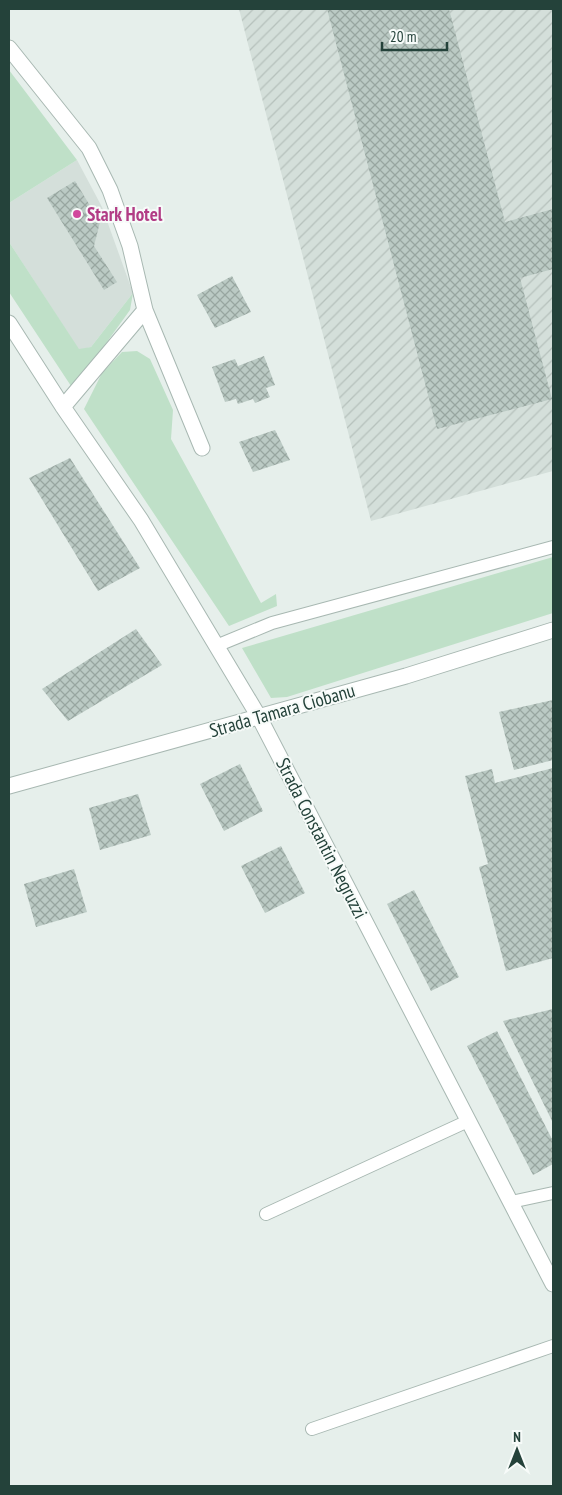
<svg xmlns="http://www.w3.org/2000/svg" width="562" height="1495" font-family="'PT Sans Narrow',sans-serif">
  <style>
    .built { fill: #d4dfda }
    .industrial { fill: url(#industrial-furrows) }
    .garden { fill: #bfe0c8 }
    .building { fill: url(#building-cross-hatch) }
    .lines { fill: none; stroke-linecap: round; stroke-linejoin: round }
    .lane-casing { stroke: #a8b8b2; stroke-width: 14 }
    .street-casing { stroke: #a8b8b2; stroke-width: 17 }
    .lane { stroke: #fff; stroke-width: 12 }
    .street { stroke: #fff; stroke-width: 15 }
    .hotel-dot { fill: #d1479c; stroke: #f7fbf9; stroke-width: 2 }
    .labels { text-anchor: middle; dominant-baseline: central; stroke-width: 4; stroke-linejoin: round; paint-order: stroke }
    .hotel-label { font-size: 19px; font-weight: bold; fill: #b23c85; stroke: #f7fbf9; text-anchor: start }
    .street-label { font-size: 19px; fill: #24423a; stroke: #f7fbf9 }
  </style>
  <defs>
    <pattern id="industrial-furrows" width="10" height="10" patternUnits="userSpaceOnUse" patternTransform="scale(1.25)"><rect width="10" height="10" fill="#d4dfda"/><path d="M-1 1l2-2M0 10L10 0M9 11l2-2" fill="none" stroke="#b6c1bc"/></pattern>
    <pattern id="building-cross-hatch" width="8" height="8" patternUnits="userSpaceOnUse" patternTransform="scale(1.25)"><rect width="8" height="8" fill="#bbcac4"/><path d="M0 0l8 8M0 8l8-8" fill="none" stroke="#98a6a0"/></pattern>
  </defs>
  <rect width="100%" height="100%" fill="#e6efeb"/>
  <!-- built -->
  <path class="built" d="M77,160L102,207L133,293L91,347L79,350L9,242V203Z"/>
  <!-- industrial -->
  <path class="industrial" d="M239,9H553V471L371,521Z"/>
  <!-- garden -->
  <path class="garden" d="M9,70L77,160L9,203Z
    M9,242L79,349L91,347L133,293L130,310L73,389L9,292Z
    M137,351L150,359L173,410L171,439L261,603L276,594L277,606L229,626L84,409L102,373L122,352Z
    M553,557V613L287,697L271,698L242,648Z"/>
  <!-- building -->
  <path class="building" d="M327,9H449L505,222L553,209V269L520,278L552,399L437,429Z
    M75,181L100,222L94,246L117,282L104,290L47,198Z
    M232,276L251,312L215,328L197,295Z
    M264,356L275,385L266,388L270,397L255,403L253,399L238,404L236,399L225,402L212,367L235,359L238,366Z
    M275,430L290,460L253,472L239,442Z
    M70,458L140,568L98,591L29,478Z
    M136,629L162,665L68,721L42,689Z
    M553,700V760L514,770L499,712Z
    M240,764L263,811L224,831L200,784Z
    M553,768V958L506,971L479,867L488,864L465,776L492,769L495,783Z
    M138,794L151,835L100,850L89,808Z
    M281,846L305,893L265,913L241,866Z
    M74,869L87,912L36,927L24,884Z
    M414,890L459,977L431,991L387,904Z
    M553,1009V1123L503,1021Z
    M497,1031L553,1141V1164L533,1175L467,1046Z"/>
  <g class="lines">
    <defs>
      <path id="lane" d="M216,646L272,623L553,547
        M511,1202L553,1193
        M266,1214L468,1121
        M312,1429L553,1346"/>
      <path id="street" d="M9,48L89,148L110,190L130,246L145,310L202,448
        M9,323L63,407L141,520L259,717L553,1284
        M63,407L145,310
        M9,786L406,676L553,630"/>
    </defs>
    <!-- lane casing -->
    <use href="#lane" class="lane-casing"/>
    <!-- street casing -->
    <use href="#street" class="street-casing"/>
    <!-- lane -->
    <use href="#lane" class="lane"/>
    <!-- street -->
    <use href="#street" class="street"/>
  </g>
  <!-- markers -->
  <circle class="hotel-dot" cx="77" cy="214" r="5"/>
  <g class="labels">
    <!-- hotel labels -->
    <g class="hotel-label">
      <text x="87" y="214">Stark Hotel</text>
    </g>
    <!-- street labels -->
    <g class="street-label">
      <text transform="translate(282 710) rotate(-16)">Strada Tamara Ciobanu</text>
      <text transform="translate(322 838) rotate(63)">Strada Constantin Negruzzi</text>
    </g>
  </g>
  <!-- border -->
  <rect width="562" height="1495" fill="none" stroke="#24423a" stroke-width="20"/>
  <!-- north arrow -->
  <g transform="translate(517 1450)" stroke="#f7fbf9" stroke-width="4" paint-order="stroke">
  <path d="M0-4L9 19L0 12L-9 19Z" fill="#24423a"/>
  <text y="-8" font-size="14" font-weight="bold" text-anchor="middle" fill="#24423a">N</text>
  </g>
  <!-- scale -->
  <path d="M382 42v8h65v-8" fill="none" stroke="#24423a" stroke-width="2.5"/>
  <text x="390" y="42" font-size="15" fill="#24423a" stroke="#f7fbf9" stroke-width="4" paint-order="stroke">20 m</text>
</svg>
